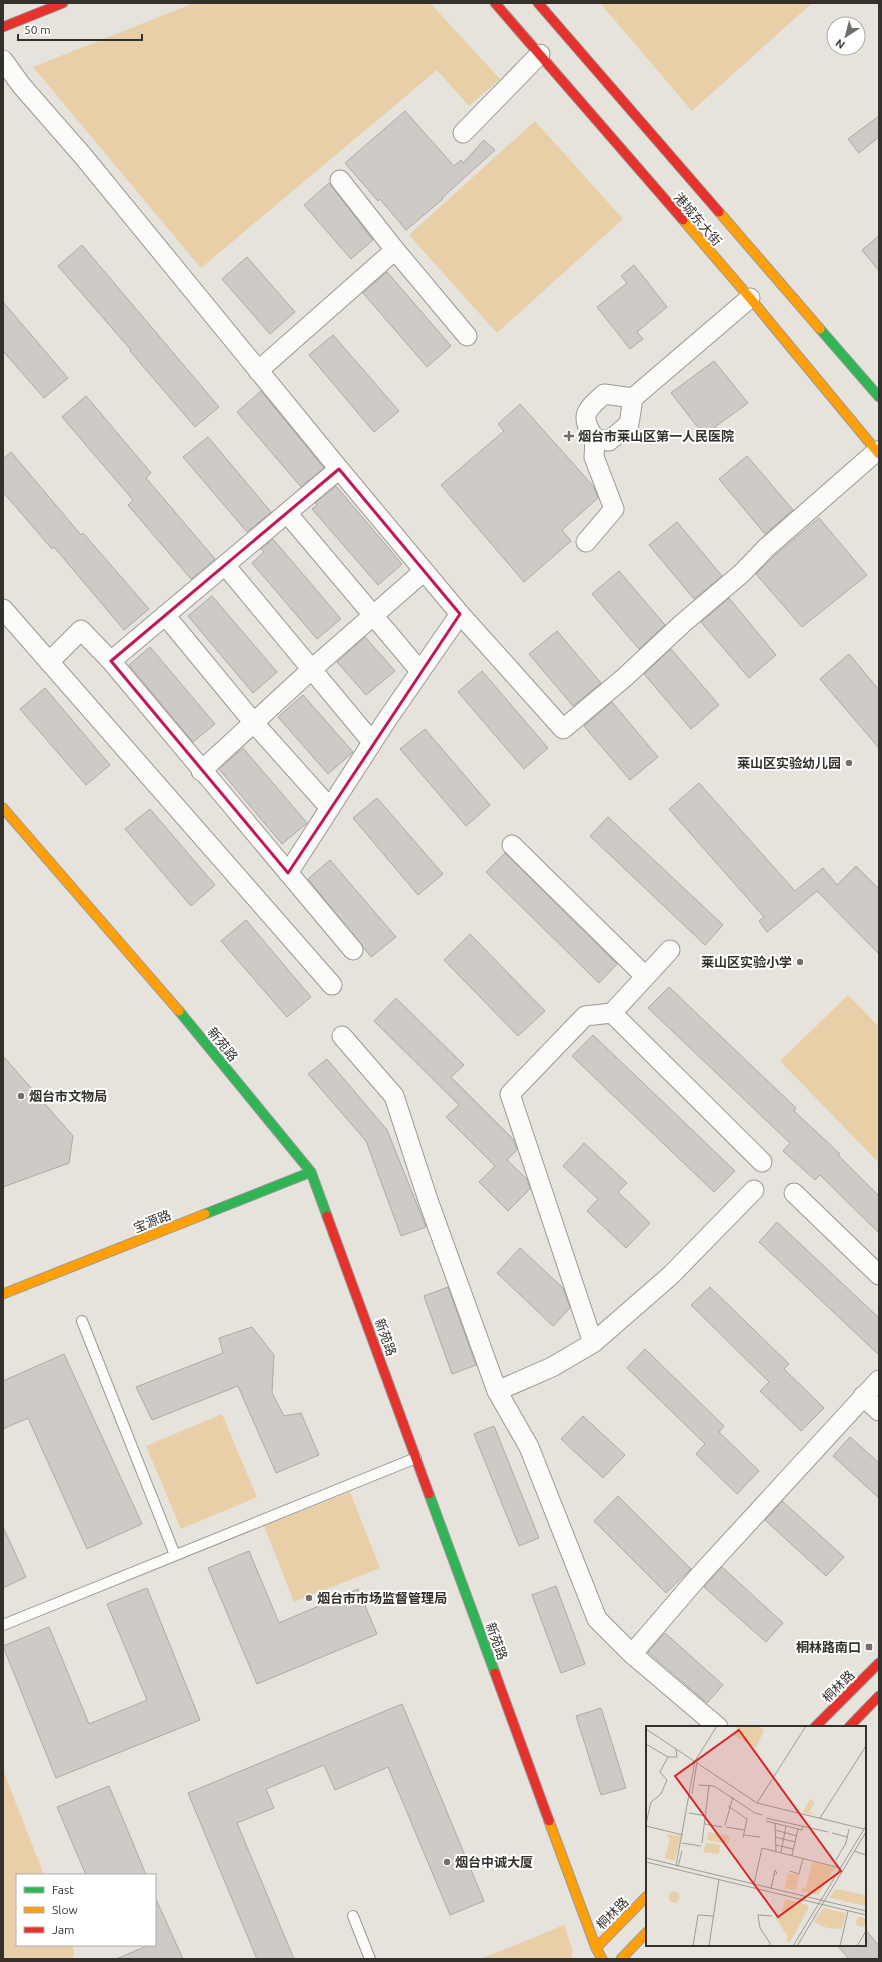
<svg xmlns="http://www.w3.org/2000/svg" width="882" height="1962" font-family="Ubuntu,'Noto Sans SC',sans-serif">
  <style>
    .green { fill: #e9cfa8 }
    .building { fill: #cecac6; stroke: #ada9a6 }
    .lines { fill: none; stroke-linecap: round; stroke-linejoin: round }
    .lane-casing { stroke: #9b9793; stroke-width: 12 }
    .street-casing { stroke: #9b9793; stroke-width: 21 }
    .fast-casing { stroke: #9b9793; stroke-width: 11 }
    .slow-casing { stroke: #9b9793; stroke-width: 11 }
    .jam-casing { stroke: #9b9793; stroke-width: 11 }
    .lane { stroke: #fbfbfa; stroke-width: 10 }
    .street { stroke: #fbfbfa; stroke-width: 19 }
    .fast { stroke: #30b455; stroke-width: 9 }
    .slow { stroke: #ff9f0a; stroke-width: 9 }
    .jam { stroke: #e5322d; stroke-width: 9 }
    .marked { fill: none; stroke: #c2185b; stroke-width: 3; stroke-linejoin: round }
    .poi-dot { fill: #726f6a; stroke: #fff; stroke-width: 1.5 }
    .labels { text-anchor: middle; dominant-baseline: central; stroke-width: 4; stroke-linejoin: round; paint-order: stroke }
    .street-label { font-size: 13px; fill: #34312d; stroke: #fff }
    .poi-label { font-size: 13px; font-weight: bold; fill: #34312d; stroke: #fff; text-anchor: start }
    .inset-road { fill: none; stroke: #9f9b96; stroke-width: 1 }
    .view { fill: #d62828; fill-opacity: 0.15; stroke: #d62828; stroke-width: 2 }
    .inset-edge { fill: none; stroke: #34312d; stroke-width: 2 }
  </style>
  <rect width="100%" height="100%" fill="#e6e2dc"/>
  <!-- green -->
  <path class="green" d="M194,3H430L500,79L469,106L437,70L201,268L33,67Z
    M600,3H812L692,111Z
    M535,121L623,219L497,333L409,235Z
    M848,995L879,1027V1163L780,1061Z
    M222,1414L257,1497L181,1529L146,1446Z
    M350,1492L380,1568L294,1602L264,1526Z
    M3,1770L44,1875H17V1945H72L74,1952L73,1959H3Z
    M564,1925L573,1951L571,1959H481Z"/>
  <!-- building -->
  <path class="building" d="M405,111L454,166L461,160L463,163L484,140L495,150L442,198L443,199L406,230L380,199L378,201L345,163Z
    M879,116V137L859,153L848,139Z
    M329,183L373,240L351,259L304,205Z
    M879,236V271L862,250Z
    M82,245L219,407L195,427L130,351L131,350L58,266Z
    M247,257L295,312L270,334L222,279Z
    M634,265L667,307L637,332L643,339L630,349L597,307L627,283L621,276Z
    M387,272L451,346L427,367L363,293Z
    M3,302L68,378L44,398L3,351Z
    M333,335L399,411L374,432L309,355Z
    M714,361L748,403L704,435L671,393Z
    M261,391L324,468L301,487L237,412Z
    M86,396L151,473L146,478L215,559L191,579L128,505L133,500L62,417Z
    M520,404L594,487L598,498L562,530L571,541L524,582L441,485L504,431L498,424Z
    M208,437L271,512L247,532L183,457Z
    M11,452L81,535L83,533L149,609L124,630L54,547L52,549L3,492V459Z
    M747,456L793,510L765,534L719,479Z
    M336,486L402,564L378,585L312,509L317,505L315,503Z
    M819,518L867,575L802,627L756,574L774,556Z
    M677,522L722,576L694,599L649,545Z
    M273,539L341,619L317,639L252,563L264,552L261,549Z
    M619,571L665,625L639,649L592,594Z
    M212,596L277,672L253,693L188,616Z
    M729,598L776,655L749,678L701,622Z
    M557,631L601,683L573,706L529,654Z
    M365,637L395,671L366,695L337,662Z
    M150,647L215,724L193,742L129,665Z
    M671,649L719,705L691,729L644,674Z
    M849,654L879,690V748L820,679Z
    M482,671L548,748L524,769L458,692Z
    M45,688L110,765L86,785L20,709Z
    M303,695L353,752L328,774L278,717Z
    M612,702L658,757L630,780L584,726Z
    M425,729L490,805L466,826L400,749Z
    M243,748L307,823L282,844L219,769Z
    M699,783L795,891L823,868L837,885L856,866L879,889V954L817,891L767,932L759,921L764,917L669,809Z
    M377,798L443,874L418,895L353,818Z
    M150,809L215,885L191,906L125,829Z
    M608,817L723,925L705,945L590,836Z
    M505,853L617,964L599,983L486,872Z
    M330,860L396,937L371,957L308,879Z
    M246,920L311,997L287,1017L221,941Z
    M470,934L545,1011L518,1036L444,960Z
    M669,987L796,1108L794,1111L840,1154L838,1155L879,1196V1233L820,1175L815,1180L783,1151L790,1143L648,1008Z
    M396,998L464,1065L451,1077L513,1139L517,1150L507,1160L527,1179L530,1189L508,1211L479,1182L495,1166L446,1117L459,1105L374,1021Z
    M593,1035L735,1171L714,1192L572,1056Z
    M3,1056L73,1136L69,1163L3,1187Z
    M327,1059L387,1130L426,1227L401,1236L366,1141L308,1074Z
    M584,1143L627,1183L618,1192L650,1223L626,1248L587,1211L598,1199L563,1166Z
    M777,1222L879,1318V1355L759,1242Z
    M520,1248L563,1288L570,1308L553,1326L497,1273Z
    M448,1287L476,1365L452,1374L424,1296Z
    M710,1287L789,1364L784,1369L824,1408L801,1431L760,1391L769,1382L691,1305Z
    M252,1327L274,1355L272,1393L284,1416L301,1413L319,1455L276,1473L238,1386L152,1420L136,1387L223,1353L219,1338Z
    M645,1349L724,1426L719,1432L759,1471L737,1494L696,1454L705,1444L627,1368Z
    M64,1354L142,1524L87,1549L28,1418L3,1429V1381Z
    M583,1416L625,1455L603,1478L561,1439Z
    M494,1426L539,1538L519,1546L474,1434Z
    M850,1437L879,1463V1498L833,1456Z
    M618,1496L691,1569L666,1593L594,1521Z
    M782,1501L844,1557L826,1576L765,1520Z
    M3,1527L26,1577L3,1588Z
    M249,1551L279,1623L358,1589L377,1634L257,1684L208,1568Z
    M722,1567L783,1623L766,1642L704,1587Z
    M556,1586L585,1664L561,1673L532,1595Z
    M147,1588L200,1720L56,1778L3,1646L49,1627L89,1724L147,1700L107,1604Z
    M665,1633L723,1685L707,1703L648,1652Z
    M402,1704L484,1901L450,1915L388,1767L335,1790L324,1765L266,1789L274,1808L237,1823L294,1959H257L188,1793Z
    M601,1708L626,1788L601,1795L576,1716Z
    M109,1786L135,1848L146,1875H86L57,1807Z
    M155,1897L183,1959H116L149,1945H155Z
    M865,1929L879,1946V1959H849L837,1945H865Z"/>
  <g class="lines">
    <defs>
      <path id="lane" d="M82,1321L175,1555
        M3,1625L416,1458
        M353,1916L370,1959"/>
      <path id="street" d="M3,60L21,85L83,156L339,469L460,614L563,729L625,677L683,623L742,573L766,548L877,451
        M463,133L540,54
        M340,180L395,250
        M258,371L395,250L467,336
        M633,398L604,394C584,412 580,416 595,439L609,441L629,424L633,398L750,298
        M287,513L420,671
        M586,542L614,509L594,457L595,439
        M225,565L372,742
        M3,609L332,985
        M165,615L254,723L330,808
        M111,661L339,469
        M49,662L81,630L111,661L353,950
        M201,771L312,669L424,571
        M512,845L645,976
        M288,873L386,721L460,614
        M612,1013L762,1162
        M342,1036L394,1096L428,1200L497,1391L529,1447L597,1619L632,1654L718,1727
        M794,1193L879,1275
        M593,1343L510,1094L585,1016L612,1013L670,950
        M497,1391L552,1367L593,1343L671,1275L754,1190
        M863,1396L879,1411
        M632,1654L699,1576L879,1380"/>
      <path id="fast" d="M820,329L879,397
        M179,1011L311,1172L327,1216
        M205,1214L311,1172
        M429,1494L495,1673"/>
      <path id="slow" d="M719,212L820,329
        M683,220L750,298L879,454
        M3,808L179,1011
        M3,1294L205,1214
        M549,1821L596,1948L602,1959
        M596,1948L647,1896
        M621,1959L647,1932"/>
      <path id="jam" d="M495,3L683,220
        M538,3L719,212
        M3,27L63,3
        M327,1216L429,1494
        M495,1673L549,1821
        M815,1727L879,1663
        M849,1727L879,1696"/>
    </defs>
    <!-- lane casing -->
    <use href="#lane" class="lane-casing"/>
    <!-- street casing -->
    <use href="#street" class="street-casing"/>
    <!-- fast casing -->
    <use href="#fast" class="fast-casing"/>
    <!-- slow casing -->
    <use href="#slow" class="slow-casing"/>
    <!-- jam casing -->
    <use href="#jam" class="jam-casing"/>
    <!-- lane -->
    <use href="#lane" class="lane"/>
    <!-- street -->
    <use href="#street" class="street"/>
    <!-- fast -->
    <use href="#fast" class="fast"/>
    <!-- slow -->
    <use href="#slow" class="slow"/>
    <!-- jam -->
    <use href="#jam" class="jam"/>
  </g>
  <!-- marked area -->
  <path class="marked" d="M339,469L460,614L288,873L111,661Z"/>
  <!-- markers -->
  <g class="poi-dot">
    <path d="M567 430h4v4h4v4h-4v4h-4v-4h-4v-4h4z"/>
    <circle cx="849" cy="763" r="4"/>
    <circle cx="800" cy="962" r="4"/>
    <circle cx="21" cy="1096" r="4"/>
    <circle cx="309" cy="1598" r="4"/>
    <rect x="865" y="1643" width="8" height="8" rx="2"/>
    <circle cx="447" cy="1862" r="4"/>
  </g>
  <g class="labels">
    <!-- street labels -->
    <g class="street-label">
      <text transform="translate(698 219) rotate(49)">港城东大街</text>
      <text transform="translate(223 1044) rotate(51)">新苑路</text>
      <text transform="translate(152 1221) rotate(-22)">宝源路</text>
      <text transform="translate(386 1337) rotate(70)">新苑路</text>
      <text transform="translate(497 1641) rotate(70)">新苑路</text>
      <text transform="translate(838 1686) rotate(-45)">桐林路</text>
      <text transform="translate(612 1913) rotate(-45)">桐林路</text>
    </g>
    <!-- poi labels -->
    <g class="poi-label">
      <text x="578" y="436">烟台市莱山区第一人民医院</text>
      <text x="841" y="763" text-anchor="end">莱山区实验幼儿园</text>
      <text x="792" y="962" text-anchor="end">莱山区实验小学</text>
      <text x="29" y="1096">烟台市文物局</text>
      <text x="317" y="1598">烟台市市场监督管理局</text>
      <text x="861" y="1647" text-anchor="end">桐林路南口</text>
      <text x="455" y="1862">烟台中诚大厦</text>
    </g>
  </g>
  <!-- overview -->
  <g transform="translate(646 1726)">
    <rect width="220" height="220" fill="#e6e2dc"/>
    <path d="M92,0H113L118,4L110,22L88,9ZM164,73L169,76L163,86L172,90L157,86ZM62,106L84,110L82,118L61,114ZM22,108L35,110L29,135L19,132L24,112L21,111ZM60,117L74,119L73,128L57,126ZM166,136L189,142L172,169L155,165L156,162H160ZM142,147L153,149L150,164L139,162ZM189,163L220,169V180L184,172ZM22.5 171a5.5 5.5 0 1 1 11 0a5.5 5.5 0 1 1-11 0ZM139,173L162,179V183L144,216L140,215L142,211L129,191L135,192ZM177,182L200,187L196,203L181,202L168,196ZM210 196a5 5 0 1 1 10 0a5 5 0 1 1-10 0Z" fill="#e9cfa8"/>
    <path class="inset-road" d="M0,3L111,77L218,103M0,18L22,31H31L30,23M53,59L68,60L109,87L116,89M46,68L51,36M111,77L160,0M82,80L101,93L97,112M43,87L60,90M120,92L182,106M174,92L220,20M120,95L156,104L157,100M129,97L130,125M0,98L5,76L15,68L21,54L14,46L22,31M59,98L76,101M79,99L87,71M0,100L37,109M80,101L98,104M129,104L151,110M186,107L201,111M98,109L114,111M129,111L149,116M36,117L55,120M56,117L63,59M130,119L147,123M208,125L220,129M135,126L140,100M146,129L152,103M0,132L220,185M190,134L200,117L203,103M0,136L220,189M30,140L49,35L71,0M32,141L36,125M144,145L153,148L157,132M108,158L116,122L194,142M125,163L129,144L131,147L129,149M47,220L52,189L67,190M63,220L73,153M123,220L124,217L114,202L112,189L126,190M147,220L220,100M151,220L220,106M194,220L202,185M211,220L220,205"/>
    <path class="view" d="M93,4L195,145L132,191L29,50Z"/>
    <rect width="220" height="220" class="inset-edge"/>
  </g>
  <!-- border -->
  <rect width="882" height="1962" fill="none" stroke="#34312d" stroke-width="8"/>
  <!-- legend -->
  <rect x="16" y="1874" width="140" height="72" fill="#ffffff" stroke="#aeadab"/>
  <rect x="24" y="1887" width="20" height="6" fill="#30b455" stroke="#aeadab"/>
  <text x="52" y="1894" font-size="12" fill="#34312d">Fast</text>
  <rect x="24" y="1907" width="20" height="6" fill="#ff9f0a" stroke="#aeadab"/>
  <text x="52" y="1914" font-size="12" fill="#34312d">Slow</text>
  <rect x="24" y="1927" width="20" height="6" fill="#e5322d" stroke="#aeadab"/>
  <text x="52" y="1934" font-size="12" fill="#34312d">Jam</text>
  <!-- north arrow -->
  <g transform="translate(846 36) rotate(216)"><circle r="19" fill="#ffffff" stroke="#aeadab"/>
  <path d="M0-3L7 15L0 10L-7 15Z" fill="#726f6a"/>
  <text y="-6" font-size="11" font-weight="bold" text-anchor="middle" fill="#34312d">N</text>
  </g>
  <!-- scale -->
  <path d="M18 34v6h124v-6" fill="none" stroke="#34312d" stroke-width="2"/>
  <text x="24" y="34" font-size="12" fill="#34312d" stroke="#ffffff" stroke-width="3" paint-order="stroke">50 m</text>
</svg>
